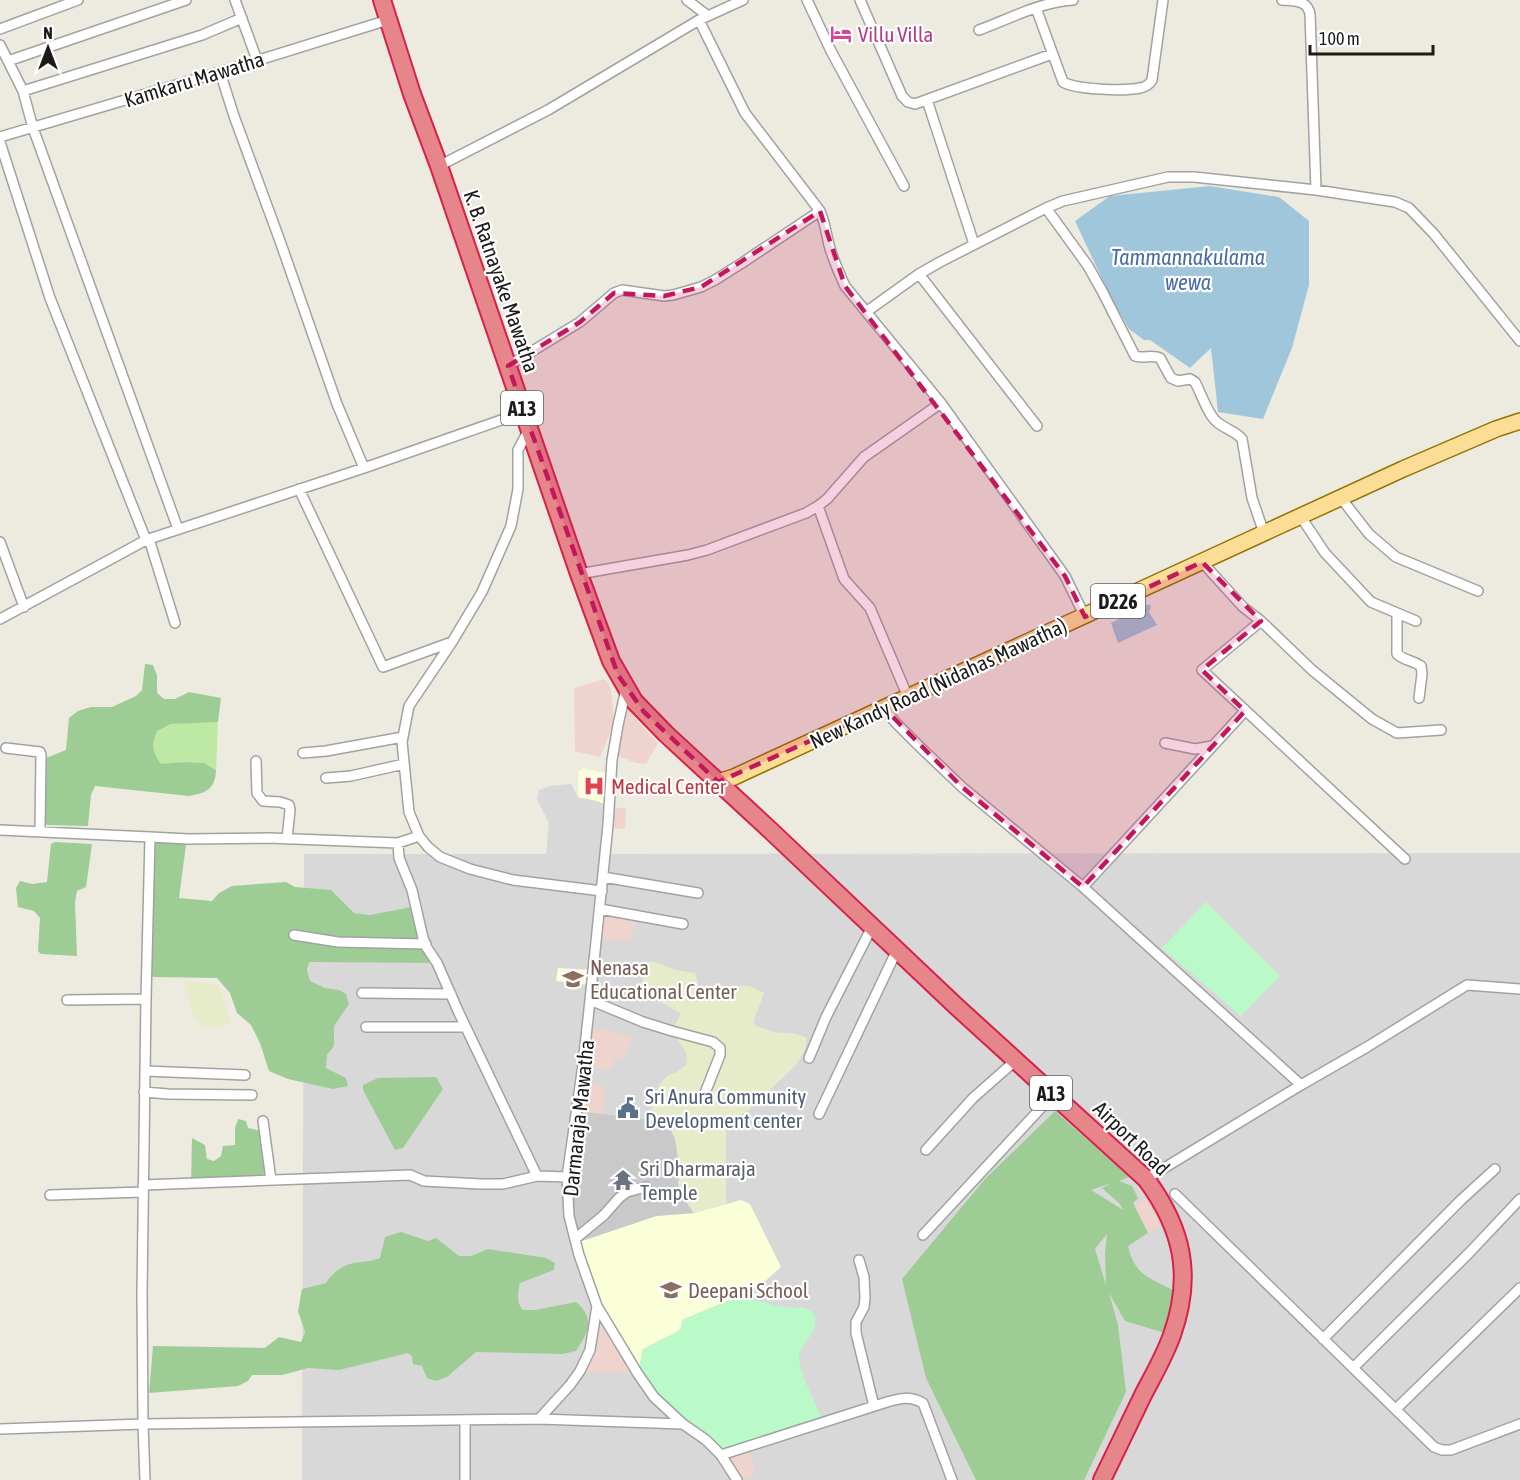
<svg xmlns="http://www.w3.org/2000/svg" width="1520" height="1480" font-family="'Asap Condensed',sans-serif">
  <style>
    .residential { fill: #d9d8d8 }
    .commercial { fill: #efd4ce }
    .education { fill: #faffd7 }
    .religious { fill: #c9c9c9 }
    .farmland { fill: #e6ecca }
    .grass { fill: #bde9a4 }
    .forest { fill: #9dcd94; fill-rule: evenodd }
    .park { fill: #baf9c8 }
    .water { fill: #9fc6db }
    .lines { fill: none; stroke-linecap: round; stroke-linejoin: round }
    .street-casing { stroke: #a2a2a2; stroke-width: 12 }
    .primary-casing { stroke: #927400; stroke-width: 18 }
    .highway-casing { stroke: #d62248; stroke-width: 20 }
    .street { stroke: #fff; stroke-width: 9 }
    .primary { stroke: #fcdd95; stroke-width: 15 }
    .highway { stroke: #e6868b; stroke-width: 16 }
    .marked { fill: #c2185b; fill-opacity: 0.2; stroke: #c2185b; stroke-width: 4.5; stroke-dasharray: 12 8; stroke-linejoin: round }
    .labels { text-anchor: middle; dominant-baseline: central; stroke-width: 4.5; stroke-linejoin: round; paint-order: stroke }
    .shield { fill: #fff; stroke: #5f5f5f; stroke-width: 1.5 }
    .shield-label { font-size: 20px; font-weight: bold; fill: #1b1b1b }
    .hotel-label { font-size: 21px; fill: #b23c85; stroke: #fff; text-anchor: start }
    .street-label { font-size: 21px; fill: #1b1b1b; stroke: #fff }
    .health-label { font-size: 21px; fill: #be3a42; stroke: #fff; text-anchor: start }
    .education-label { font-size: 21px; fill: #785e54; stroke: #fff; text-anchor: start }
    .service-label { font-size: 21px; fill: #4e5e75; stroke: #fff; text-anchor: start }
    .worship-label { font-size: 21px; fill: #5b616d; stroke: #fff; text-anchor: start }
    .water-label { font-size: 22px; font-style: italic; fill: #486caa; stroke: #fff }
  </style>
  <rect width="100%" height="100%" fill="#edeae0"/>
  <!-- residential -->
  <path class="residential" d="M571,784L578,797L597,801L609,806L605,854L1520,853V1480H302L304,854H546L549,823L537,799L539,790L551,786Z"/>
  <!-- commercial -->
  <path class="commercial" d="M604,679L608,682L611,689L614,724L600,757L575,751L574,688Z
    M626,706L648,733L658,743L646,764L636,763L618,756Z
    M609,806L626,809L625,828L618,829L608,825Z
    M600,909L636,919L631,941L596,939Z
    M588,1026L632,1037L624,1058H616L614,1060L612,1067L607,1070L583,1065Z
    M581,1084L602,1085L605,1090L604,1114L576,1111Z
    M1147,1194L1166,1223L1148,1233L1134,1208Z
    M597,1306L638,1374L580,1371Z
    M748,1447L755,1471L751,1477L744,1480H737L721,1455Z"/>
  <!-- education -->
  <path class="education" d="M583,768L611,774L609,806L597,801L578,797V772Z
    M558,968L592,970L589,985L556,981Z
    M741,1200L750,1204L781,1267L763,1283L737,1297L682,1320L681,1329L677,1332L643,1349L638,1374L597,1306L576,1243L656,1216L694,1213Z"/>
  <!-- religious -->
  <path class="religious" d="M576,1111L668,1122L675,1139L680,1170L678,1184L681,1194L694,1213L656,1216L576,1243L569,1216Z"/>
  <!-- farmland -->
  <path class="farmland" d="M648,962H656L675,970L695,973L700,992L715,1000H724L729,986H749L764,993L754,1020V1025L773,1032L796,1034L807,1038L804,1052L796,1065L748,1111L734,1117L726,1129V1204L694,1213L681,1194L678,1184L680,1170L675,1139L668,1122L647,1118L651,1114L654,1097L660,1084L667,1076L677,1072L687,1064L686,1052L672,1031L681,1014L643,991L641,986Z
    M186,981L218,985L231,1021L220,1028L204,1027L195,1020L184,985Z"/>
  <!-- grass -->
  <path class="grass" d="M197,722H218L216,770L204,763L185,762L161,765C152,751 151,746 157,731L171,724Z"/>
  <!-- forest -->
  <path class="forest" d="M145,664L153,665L157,675V693L164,699H175L189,692L221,698L218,722L171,724L157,731C151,746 152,751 161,764L185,762L204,763L216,770C215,789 207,793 189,796L95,786L91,795L88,826L47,825C38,809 41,775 46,758L66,750L69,718L78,711L91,707H112L136,696L142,690Z
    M148,837H187L179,898L212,901L219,893L232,886L286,882L295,887L331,890L354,913L370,915L416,906L437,963L309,962L307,970L310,981L325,988L339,990L346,994L349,1004L334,1026V1046L327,1055L326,1068L346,1078L348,1086L333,1089L288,1079L269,1071L260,1043L251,1025L237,1013L230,993L217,978L154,977L146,974Z
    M55,842L92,844L86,887L77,891L75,902L77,956L41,954L38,951L40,918L34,911L18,907L16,888L20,881L32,884L47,882L51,844Z
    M436,1077L443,1089L403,1148L395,1150L363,1090V1085L378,1078Z
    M1055,1111L1129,1177L1119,1181L1132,1186L1138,1198L1133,1203L1148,1233L1128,1246C1135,1276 1150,1278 1175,1291L1165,1333L1125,1321L1109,1293L1118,1325L1126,1392L1084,1480H976L926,1378L902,1279L985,1179ZM1112,1183L1102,1188L1120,1204L1123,1210L1091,1190ZM1107,1234L1105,1253L1106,1285L1095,1249Z
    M238,1119L246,1121L248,1128L261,1131L267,1180L191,1184L192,1138L205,1145L207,1159L214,1161L221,1156L223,1146L235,1145V1128Z
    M401,1232L428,1241L436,1238L459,1256H471L488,1249L546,1258L555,1263L554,1270L520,1283C518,1292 516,1303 523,1310H535L576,1302C595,1318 589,1331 576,1351L563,1354L476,1352L447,1377L436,1381L427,1378L422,1366L413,1364L412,1356L408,1353L339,1370L308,1368L282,1375H252L248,1381L238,1386L149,1393L153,1346L265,1348L279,1337L301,1342L305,1332L298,1311L302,1289L326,1283C332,1273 342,1265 354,1263C364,1261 370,1262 380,1258L385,1237Z"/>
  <!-- park -->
  <path class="park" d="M1206,902L1280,976L1241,1016L1162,948Z
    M737,1297C754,1297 769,1306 786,1307C795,1308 806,1306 813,1313C816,1316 815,1321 815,1326C812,1338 799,1346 799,1358C799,1372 818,1410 825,1423L721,1455L683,1424L638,1374L643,1349L677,1332L681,1329L682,1320Z"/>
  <!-- water -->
  <path class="water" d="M1210,186L1279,197L1309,221V285L1292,348L1263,419L1218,412L1211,348L1190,368L1150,340H1144L1129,329L1112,300L1075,221L1110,196Z
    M1149,604L1151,607L1149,612L1157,625L1118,643L1111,623Z"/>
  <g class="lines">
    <defs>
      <path id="street" d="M235,0L257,60
        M687,0L708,16
        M807,0L831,51L904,186
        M860,0L902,96L908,102L915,104L1052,54
        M1282,0C1295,1 1307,0 1310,14L1316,190
        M1036,8L1063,82C1077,90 1125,91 1140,88C1146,87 1149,85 1152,80L1163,0
        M699,20L745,113L820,211C825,222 826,233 829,245C833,259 839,273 845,286L941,403L1065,576L1085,617
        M0,29L78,0
        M979,30C1009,19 1040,2 1073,0
        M0,45L23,91L33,128L178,529
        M8,61L186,0
        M220,72L234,116L280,241L337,404L364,468
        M23,91L202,35L242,18
        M927,100L974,244
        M0,137L220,72L388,20
        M0,142L50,298L146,540
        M439,166L548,110L699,20L743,0
        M1046,208L1088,266L1102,291L1135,356C1143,359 1152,354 1160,358L1171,378L1178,381L1190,379L1195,382C1201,393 1208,415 1217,422C1225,429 1235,431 1242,439L1252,498L1264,533
        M919,274L1037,426
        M866,312L919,274L940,262L1046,208L1063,201L1168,177H1194L1316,190L1395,202L1409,208L1434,234L1520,341
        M508,366L580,322L614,293L622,290L664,296L673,295L701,287L715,280L742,263L820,211
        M529,429L518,450V489L511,526L482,592L452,642L409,706L402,742L409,812L419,836L428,847L440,857L470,869L513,880L602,891
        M299,489L383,667L452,642
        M1341,498L1369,534L1396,557L1478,591
        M818,506L844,579L870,608L908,697
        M1301,517L1325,553L1371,602L1416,621
        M149,539L175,623
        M0,542L24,607
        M1202,562L1243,607L1261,621L1312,670L1372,719L1397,733L1441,730
        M579,574L688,555L707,550L806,513L818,506L827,499L864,457L941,403
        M1397,613V654C1405,661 1412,660 1421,666L1422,674L1419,698
        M0,619L146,540L364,468L524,412
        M1261,621L1202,670L1405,859
        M884,708L895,722L919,746L962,787L1083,887L1301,1085
        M1165,743L1195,749L1212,746
        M6,748L40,752L41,755L40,832
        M303,753L326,751L403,737
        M256,761L257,793L263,801L280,802L289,805L290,810L287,839
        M326,778L351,776L404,764
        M0,830L150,837
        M398,843L399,858L412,890L423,938L427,948L437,963L459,1013L537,1176L567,1177
        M603,877L698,893
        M1083,887L1245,711
        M600,909L683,924
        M294,935L338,942L426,944
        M362,993L451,994
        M67,1000L146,999
        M590,1000L643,1022L672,1031L713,1042L720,1048V1055L705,1093
        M366,1027H465
        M809,1058L826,1017L872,927
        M145,1071L245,1075
        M144,1092L168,1094L252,1095
        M819,1114L897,950
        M263,1121L271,1180
        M926,1150L973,1098L1016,1060
        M1146,1179L1301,1085L1367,1047L1467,985L1520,989
        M143,1185L410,1175L424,1181L481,1184H503L537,1176
        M1175,1194L1434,1447L1442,1450H1451L1520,1424
        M50,1195L143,1192
        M923,1235L1053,1095
        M575,1239L604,1215L619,1198L627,1192L646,1187
        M859,1260L864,1277L865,1298L864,1307L856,1322V1333L874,1406
        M597,1306L638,1374L654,1397L683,1424
        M1323,1339L1461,1200L1495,1169
        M1353,1368L1469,1253L1520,1199
        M1396,1409L1520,1288
        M539,1419L683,1424L706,1440L721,1455L737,1480
        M465,1420V1480
        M0,1429L143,1424L539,1419L570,1385L580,1371L590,1350L597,1306L579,1255L569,1216L567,1177L583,1065L590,1000L608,825L612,760L618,725L626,689
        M721,1455L887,1402C901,1398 909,1396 923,1403L952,1480
        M145,1480L143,1424L142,1293L146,999L150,837L188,839L269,838L398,843L419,836"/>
      <path id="primary" d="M718,782L734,777L762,764L1403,469L1496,429L1520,421"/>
      <path id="highway" d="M382,0L412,94L439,166L579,574L611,661L634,701L666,734L770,830L957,1007L1146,1179C1183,1229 1193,1276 1172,1335C1165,1355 1154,1374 1144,1393C1130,1422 1116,1451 1102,1480"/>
    </defs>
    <!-- street casing -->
    <use href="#street" class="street-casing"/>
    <!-- primary casing -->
    <use href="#primary" class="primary-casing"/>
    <!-- highway casing -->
    <use href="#highway" class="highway-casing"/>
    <!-- street -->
    <use href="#street" class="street"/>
    <!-- primary -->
    <use href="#primary" class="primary"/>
    <!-- highway -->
    <use href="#highway" class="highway"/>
  </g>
  <!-- marked area -->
  <path class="marked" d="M820,211L845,286L1065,576L1085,617L1202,562L1261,621L1202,670L1245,711L1083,887L962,787L884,708L718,782L644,712L618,675L508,366L580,322L614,293L664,296L701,287Z"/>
  <!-- icons -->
  <defs>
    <symbol id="hotel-bare" viewBox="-9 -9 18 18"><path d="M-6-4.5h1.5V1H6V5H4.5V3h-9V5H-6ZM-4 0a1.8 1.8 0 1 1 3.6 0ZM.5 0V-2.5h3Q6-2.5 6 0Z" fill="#d1479c" stroke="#fff" stroke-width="2.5" paint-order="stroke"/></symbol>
    <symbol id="hospital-bare" viewBox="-9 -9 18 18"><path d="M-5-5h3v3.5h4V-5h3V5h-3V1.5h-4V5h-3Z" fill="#e0444e" stroke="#fff" stroke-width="2.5" paint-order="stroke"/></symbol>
    <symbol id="university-bare" viewBox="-9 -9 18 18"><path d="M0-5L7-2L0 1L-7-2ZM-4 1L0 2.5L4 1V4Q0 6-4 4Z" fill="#8d6e63" stroke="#fff" stroke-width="2.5" paint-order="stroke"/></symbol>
    <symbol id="civic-bare" viewBox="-9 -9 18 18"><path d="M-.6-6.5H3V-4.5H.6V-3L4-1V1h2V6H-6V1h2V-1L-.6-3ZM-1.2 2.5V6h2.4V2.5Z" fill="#5c6f8a" stroke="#fff" stroke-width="2.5" paint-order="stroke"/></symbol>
    <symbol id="temple-bare" viewBox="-9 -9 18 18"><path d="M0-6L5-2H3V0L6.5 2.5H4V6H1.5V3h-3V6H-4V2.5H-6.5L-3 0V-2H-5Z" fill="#6b7280" stroke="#fff" stroke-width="2.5" paint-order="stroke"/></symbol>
    <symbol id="school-bare" viewBox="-9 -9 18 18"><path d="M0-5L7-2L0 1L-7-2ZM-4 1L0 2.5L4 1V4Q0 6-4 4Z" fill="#8d6e63" stroke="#fff" stroke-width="2.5" paint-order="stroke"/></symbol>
  </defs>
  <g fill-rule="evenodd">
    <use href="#hotel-bare" x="826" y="19" width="30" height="30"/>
    <use href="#hospital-bare" x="579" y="771" width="30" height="30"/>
    <use href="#university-bare" x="558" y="964" width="30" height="30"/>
    <use href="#civic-bare" x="613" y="1093" width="30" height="30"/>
    <use href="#temple-bare" x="608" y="1165" width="30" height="30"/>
    <use href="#school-bare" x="656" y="1275" width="30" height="30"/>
  </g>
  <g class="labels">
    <!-- shield labels -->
    <g class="shield">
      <rect x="501" y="391" width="42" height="34" rx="4.5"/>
      <rect x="1091" y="584" width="54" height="34" rx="4.5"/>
      <rect x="1030" y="1076" width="42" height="34" rx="4.5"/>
    </g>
    <g class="shield-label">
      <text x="522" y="408">A13</text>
      <text x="1118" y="601">D226</text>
      <text x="1051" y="1093">A13</text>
    </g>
    <!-- hotel labels -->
    <g class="hotel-label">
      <text x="858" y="34">Villu Villa</text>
    </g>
    <!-- street labels -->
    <g class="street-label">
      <text transform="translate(194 79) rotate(-17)">Kamkaru Mawatha</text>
      <text transform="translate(502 281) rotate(71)">K. B. Ratnayake Mawatha</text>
      <text transform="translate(938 683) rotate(-25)">New Kandy Road (Nidahas Mawatha)</text>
      <text transform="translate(578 1118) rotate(-84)">Darmaraja Mawatha</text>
      <text transform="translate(1132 1138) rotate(44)">Airport Road</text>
    </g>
    <!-- health labels -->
    <g class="health-label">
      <text x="611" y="786">Medical Center</text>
    </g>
    <!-- education labels -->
    <g class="education-label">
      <text x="590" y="967">Nenasa<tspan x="590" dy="24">Educational Center</tspan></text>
      <text x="688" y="1290">Deepani School</text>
    </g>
    <!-- service labels -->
    <g class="service-label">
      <text x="645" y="1096">Sri Anura Community<tspan x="645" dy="24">Development center</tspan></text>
    </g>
    <!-- worship labels -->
    <g class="worship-label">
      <text x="640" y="1168">Sri Dharmaraja<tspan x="640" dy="24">Temple</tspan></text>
    </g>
    <!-- water labels -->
    <g class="water-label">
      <text x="1188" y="257">Tammannakulama<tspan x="1188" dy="25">wewa</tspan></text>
    </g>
  </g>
  <!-- north arrow -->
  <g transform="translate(48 48)" stroke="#ffffff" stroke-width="4.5" paint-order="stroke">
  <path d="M0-4.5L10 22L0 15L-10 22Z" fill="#1b1b1b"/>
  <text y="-9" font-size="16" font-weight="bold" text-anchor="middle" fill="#1b1b1b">N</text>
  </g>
  <!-- scale -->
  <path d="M1310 45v9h123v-9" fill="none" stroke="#1b1b1b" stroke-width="3"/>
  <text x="1319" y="45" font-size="18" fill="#1b1b1b" stroke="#ffffff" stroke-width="4.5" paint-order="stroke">100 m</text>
</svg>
